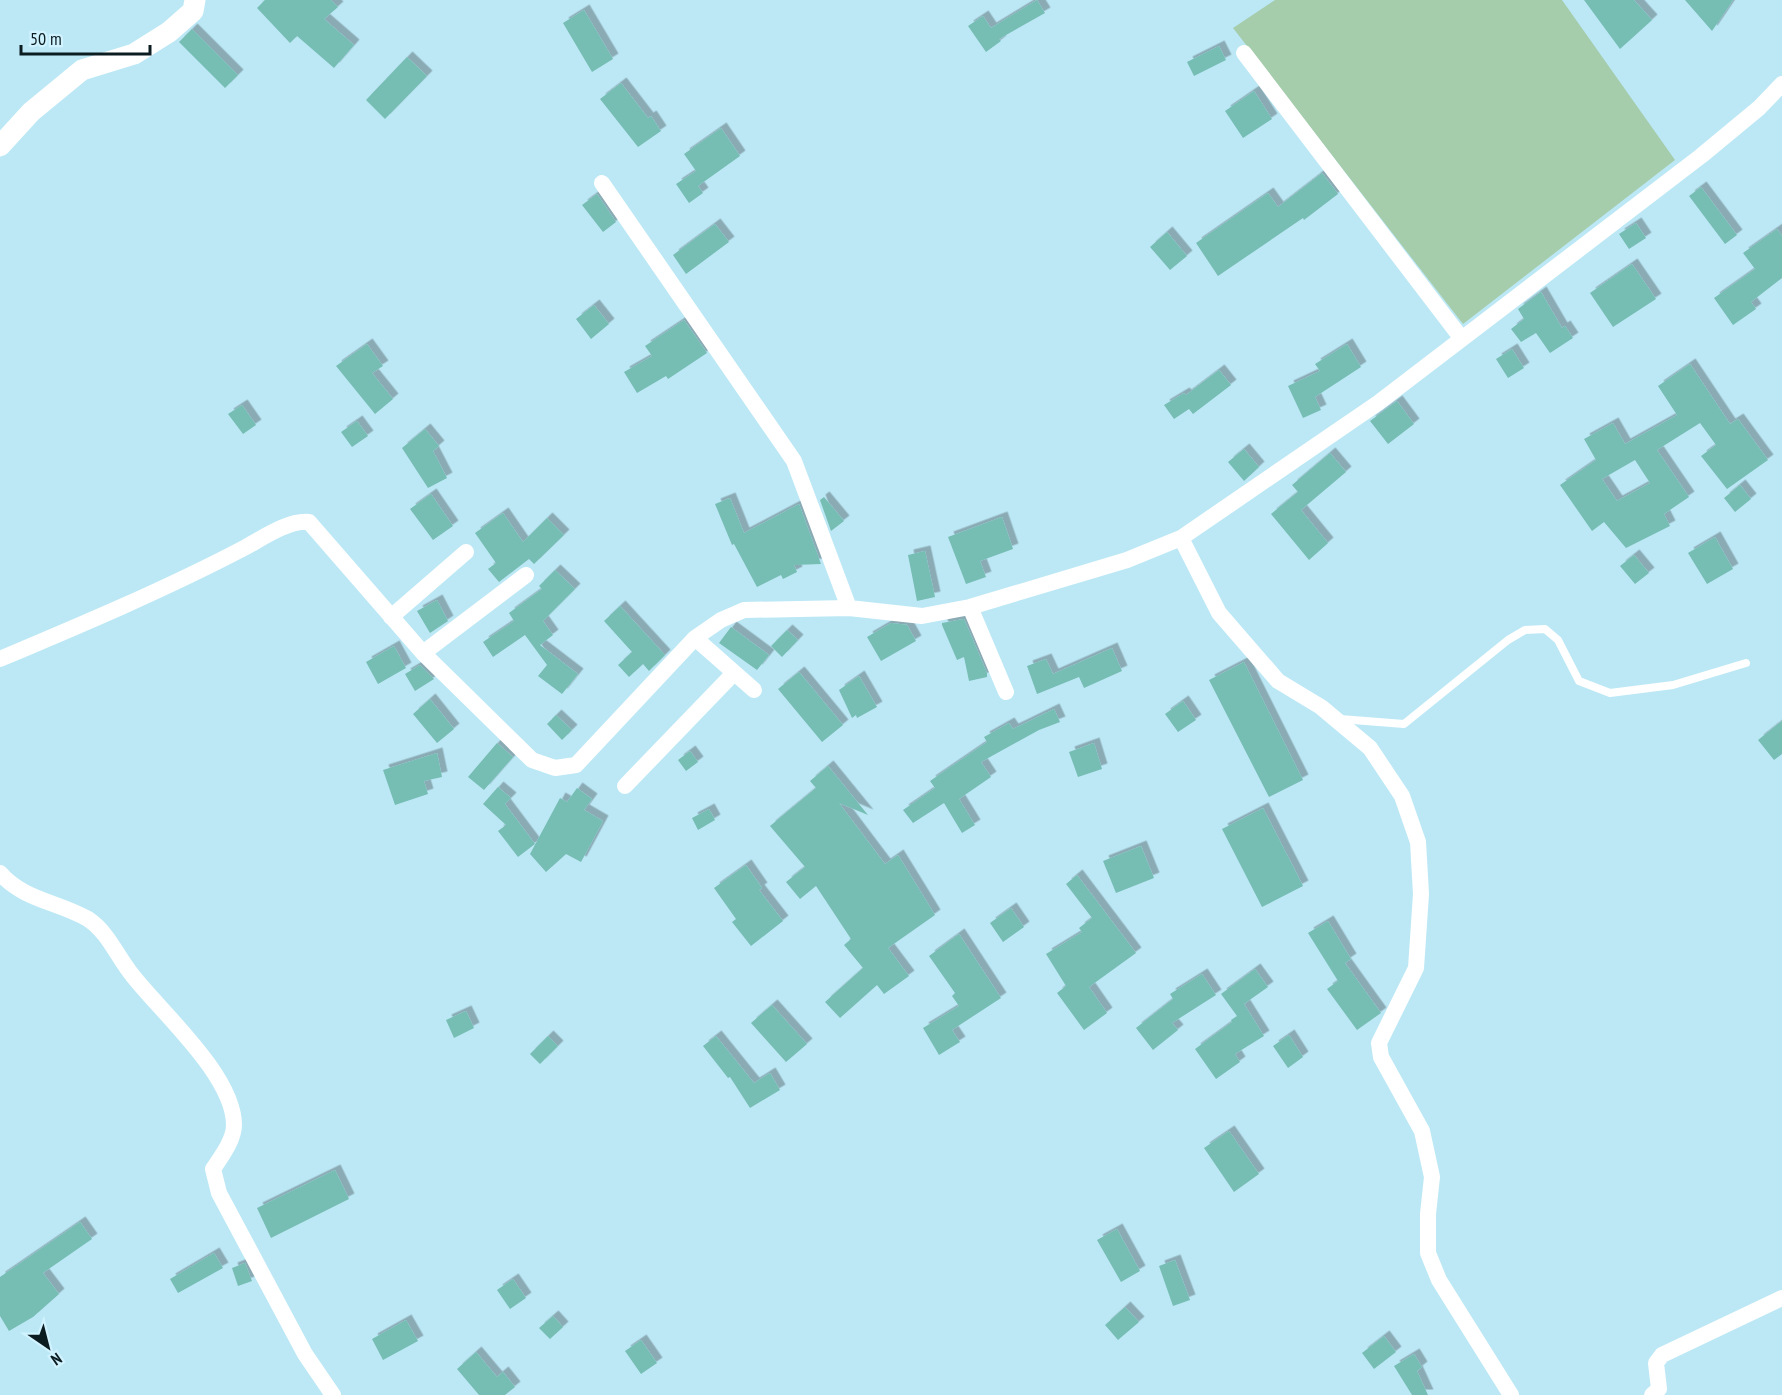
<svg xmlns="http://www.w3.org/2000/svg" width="1782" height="1395" font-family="'PT Sans Narrow',sans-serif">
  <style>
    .green { fill: #a5ccab }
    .building { fill: #76bdb3; fill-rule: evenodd; filter: url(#shadow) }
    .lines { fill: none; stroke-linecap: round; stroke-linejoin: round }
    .service { stroke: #fff; stroke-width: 8 }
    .minor { stroke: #fff; stroke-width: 16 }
    .tertiary { stroke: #fff; stroke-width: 21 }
  </style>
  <defs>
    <filter id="shadow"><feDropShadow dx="5.5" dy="-5.5" stdDeviation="0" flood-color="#0004"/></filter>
  </defs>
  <rect width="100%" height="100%" fill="#bce8f6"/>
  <!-- green -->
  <path class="green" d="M1275,0H1562L1675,160L1463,324L1233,28Z"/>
  <!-- building -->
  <path class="building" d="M265,0H331L338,7L324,19L354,45L334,68L297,36L290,43L257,8Z
    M1037,0L1045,13L999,39L1001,41L986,52L968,26L983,16L991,28Z
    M1584,0H1634L1652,20L1620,49Z
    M1685,0H1733L1712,31Z
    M584,10L613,59L592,72L563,23Z
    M192,29L238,75L225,88L179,42Z
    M1219,46L1226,60L1194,76L1187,62Z
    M407,57L427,76L385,119L366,100Z
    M621,83L648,118L651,116L661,131L638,147L600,99Z
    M1254,91L1272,119L1243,138L1225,111Z
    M721,128L740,156L698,186L703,193L689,203L676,184L696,171L684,154Z
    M1322,173L1338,194L1304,220L1303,218L1218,276L1196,243L1268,193L1278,207Z
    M1701,187L1737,235L1725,244L1689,196Z
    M597,194L616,222L603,232L582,205Z
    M1636,223L1646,238L1629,249L1619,234Z
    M715,224L729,242L686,274L673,255Z
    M1777,229L1782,236V278L1751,302L1756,309L1733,325L1714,298L1755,269L1743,253Z
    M1167,232L1187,256L1170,270L1150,247Z
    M1632,264L1656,299L1613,327L1590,293Z
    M1541,292L1562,328L1565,326L1573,338L1550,353L1536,333L1521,342L1511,329L1524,319L1518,309Z
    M594,305L609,324L591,339L576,319Z
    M684,320L707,353L668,379L666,376L637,393L624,372L652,356L645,346Z
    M367,344L383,366L372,373L393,399L375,414L336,366Z
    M1347,344L1361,367L1315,397L1321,410L1303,418L1288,386L1320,371L1315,364Z
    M1512,349L1524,368L1508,378L1496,359Z
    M1690,364L1730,424L1738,419L1768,460L1727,489L1701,456L1716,445L1700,423L1657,450L1689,497L1664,514L1670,526L1626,548L1604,522L1592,531L1560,485L1596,460L1584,439L1613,423L1625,444L1677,415L1658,386ZM1635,460L1650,483L1617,501L1602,479Z
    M1219,370L1231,385L1193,414L1189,409L1174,419L1164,405L1184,393L1186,395Z
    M1397,401L1414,424L1388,444L1370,421Z
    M242,405L256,425L243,434L228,414Z
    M357,421L368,436L352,447L341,432Z
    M425,429L439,446L433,451L447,478L428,488L402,448Z
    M1244,449L1259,467L1244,481L1228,462Z
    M1330,453L1346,472L1301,510L1328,543L1309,560L1271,514L1298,492L1292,485Z
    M1740,485L1751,499L1735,512L1724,498Z
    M431,494L453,526L433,540L410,509Z
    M824,497L844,521L831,531L820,500Z
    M730,498L744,533L799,504L821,564L794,565L797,572L783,579L781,575L757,587L734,544L732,545L715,504Z
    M503,513L523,542L547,518L564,535L534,564L529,559L499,582L488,569L496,563L475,533Z
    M1002,517L1013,549L980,561L986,577L966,584L948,537Z
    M1715,537L1733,569L1707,584L1688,553Z
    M925,551L935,597L917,601L908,555Z
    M1634,555L1649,573L1635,584L1620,566Z
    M555,570L575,589L543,621L553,635L540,645L578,674L562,694L538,676L547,665L525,635L493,657L483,642L514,621L509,613L542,589L539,586Z
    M437,600L448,621L430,633L417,611Z
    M620,606L665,655L649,671L643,664L629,677L618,665L632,652L604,621Z
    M964,619L987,673V677L969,681L964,657L957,660L942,625V623Z
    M891,623L907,625L916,641L881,661L867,637Z
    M731,627L769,655L757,670L719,643Z
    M787,630L798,640L782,657L771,646Z
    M394,646L406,668L378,684L366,662Z
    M1112,648L1122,671L1084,688L1079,677L1037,694L1027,666L1046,659L1053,674Z
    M1244,662L1303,780L1269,797L1209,680Z
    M420,665L434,679L415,691L405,674Z
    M799,672L843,725L822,742L778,689Z
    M859,676L877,707L857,718L856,715L852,718L839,690Z
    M430,699L454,729L437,743L413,714Z
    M1183,701L1196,720L1178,732L1165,714Z
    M1054,709L1060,722L1039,730L981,762L991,777L959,799L975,825L962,833L944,803L913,823L903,810L935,788L930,781L987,742L984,737L1009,723L1013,729Z
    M556,715L572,730L562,740L547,724Z
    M1782,721V754L1774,760L1758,740Z
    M497,743L513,757L484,790L468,777Z
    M1094,743L1102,769L1078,777L1069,752Z
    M690,751L698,762L686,771L678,760Z
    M437,753L442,777L424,781L428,794L395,805L383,770Z
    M828,766L868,815L839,803L885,864L898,855L935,915L888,948L909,976L884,994L877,985L840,1018L825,1002L863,968L844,945L851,939L816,886L800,899L786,882L805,867L770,826L816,788L810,781Z
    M498,787L511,798L505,804L535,844L518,857L498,831L506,825L483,804Z
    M577,788L592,799L584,810L603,821L581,862L566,854L546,872L530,854L560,798L567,802Z
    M1263,808L1303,886L1262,907L1222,829Z
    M709,809L715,820L698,830L692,818Z
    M1141,846L1154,878L1116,893L1103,861Z
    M746,865L762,888L759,890L783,921L751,946L732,922L736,919L714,888Z
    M1077,875L1136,953L1089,987L1107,1013L1084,1030L1057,993L1066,986L1046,954L1082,932L1079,928L1092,918L1066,884Z
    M1011,908L1024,927L1003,942L990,923Z
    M1328,921L1351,959L1345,963L1381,1013L1357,1030L1327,989L1338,981L1308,933Z
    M959,934L1001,998L952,1030L960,1042L939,1055L923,1028L959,1006L952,996L955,993L929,956Z
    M1255,969L1268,987L1244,1004L1264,1036L1235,1054L1240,1062L1216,1079L1195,1049L1232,1022L1231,1020L1237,1016L1221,994Z
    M1202,974L1216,995L1172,1023L1178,1030L1153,1050L1136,1028L1173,999L1170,994Z
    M772,1005L807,1044L786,1062L751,1023Z
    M466,1011L474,1028L454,1038L446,1020Z
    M1289,1035L1303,1057L1288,1068L1273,1046Z
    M548,1036L558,1046L540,1064L530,1054Z
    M716,1036L754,1083L770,1073L780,1090L750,1108L730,1077L728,1078L703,1046Z
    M1229,1131L1259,1174L1234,1192L1204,1148Z
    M335,1170L349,1199L271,1238L257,1208Z
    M80,1222L92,1239L43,1273L59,1294L33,1317L9,1331L0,1316V1277Z
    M1117,1229L1140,1271L1121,1282L1097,1240Z
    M214,1253L223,1268L178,1293L170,1279Z
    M1175,1260L1190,1300L1173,1306L1159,1266Z
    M245,1263L252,1281L238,1286L232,1268Z
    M513,1279L526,1298L510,1309L497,1290Z
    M1125,1307L1139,1322L1118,1340L1105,1325Z
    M553,1316L563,1327L550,1339L539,1328Z
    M406,1320L418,1341L383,1360L372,1339Z
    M1384,1336L1396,1352L1374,1369L1362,1353Z
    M641,1340L657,1363L641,1374L625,1351Z
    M476,1352L497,1377L503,1372L515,1387L505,1395H479L457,1369Z
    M1414,1354L1422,1367L1417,1371L1428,1395H1412L1394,1366Z"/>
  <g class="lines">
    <!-- service -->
    <path class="service" d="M1340,719L1404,724L1508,640L1525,630L1545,629L1558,640L1579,681L1610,693L1673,685L1746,663"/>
    <!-- minor -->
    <path class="minor" d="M1244,53L1462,339
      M602,183L794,461L849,608
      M1181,538L1219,613L1278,681L1321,707L1370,748L1402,796L1418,842L1421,894L1416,968L1379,1043L1381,1057L1422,1131L1432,1177L1428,1214V1253L1439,1280L1511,1395
      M970,607L1006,692
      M391,617L466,552
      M695,638L754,690
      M423,653L526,575
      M0,659C83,624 166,589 246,547C264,537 289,520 309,522L423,653L532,760L555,768L576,765L695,638L721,620L744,610L849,608L922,616L970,607L1127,560L1181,538L1378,403L1701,156L1759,108L1782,84
      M625,786L734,673
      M0,873C23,900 59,902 88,919C109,933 117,957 133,976C162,1013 234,1076 234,1125C234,1140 221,1157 213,1169L219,1193L305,1354L333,1395
      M1652,1395L1659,1389L1656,1363L1662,1355L1782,1298"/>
    <!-- tertiary -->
    <path class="tertiary" d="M0,146L31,112L82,70L134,54L169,32L193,11L195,0"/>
  </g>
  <!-- north arrow -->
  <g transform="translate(48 1347) rotate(145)" stroke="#d1f3ff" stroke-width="4.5" paint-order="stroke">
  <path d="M0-4.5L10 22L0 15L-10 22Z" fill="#0c1d22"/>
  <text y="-9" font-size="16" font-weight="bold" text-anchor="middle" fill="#0c1d22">N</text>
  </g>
  <!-- scale -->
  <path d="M21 45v9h129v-9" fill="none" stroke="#0c1d22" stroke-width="3"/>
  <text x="30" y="45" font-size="18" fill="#0c1d22" stroke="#d1f3ff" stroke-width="4.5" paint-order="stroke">50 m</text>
</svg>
